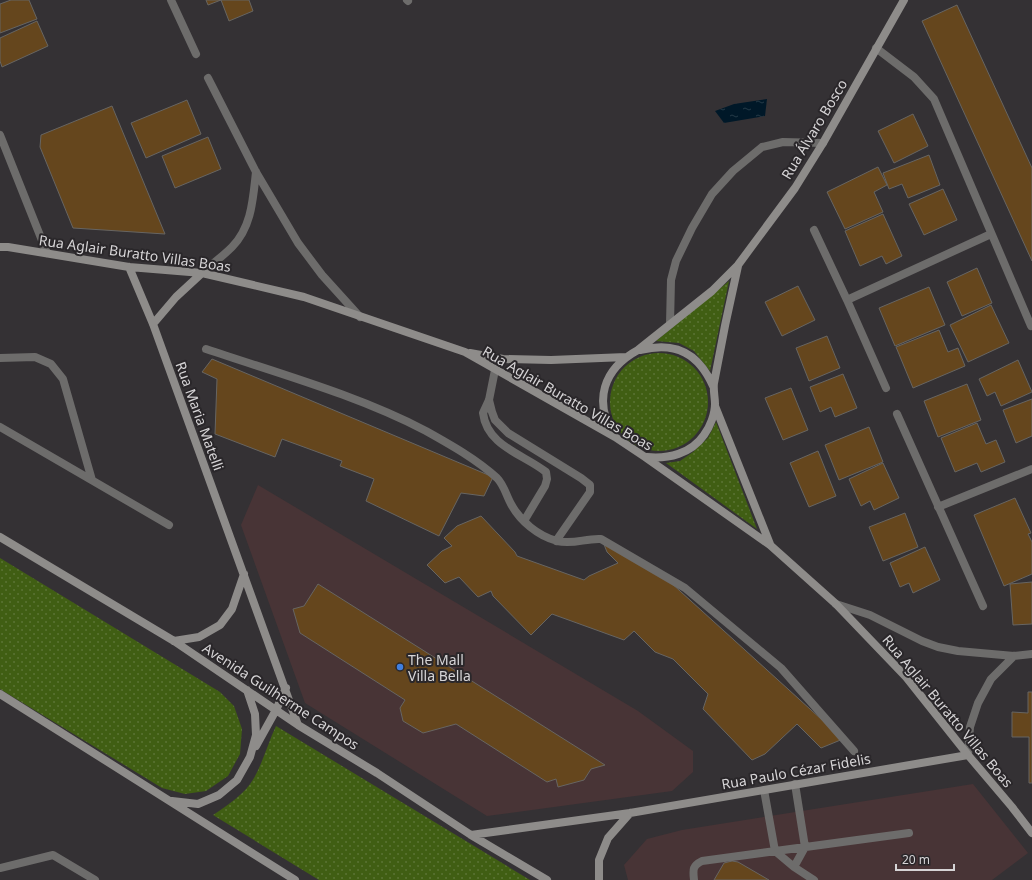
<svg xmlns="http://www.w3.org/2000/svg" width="1032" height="880" font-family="'Noto Sans',sans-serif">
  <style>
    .commercial { fill: #483436 }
    .grass { fill: url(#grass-dots) }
    .water { fill: url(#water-ripples) }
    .building { fill: #65461d; stroke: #676562 }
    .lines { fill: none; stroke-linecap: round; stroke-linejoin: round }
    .service { stroke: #6d6c6b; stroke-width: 8 }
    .minor { stroke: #6d6c6b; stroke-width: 8 }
    .secondary { stroke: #8e8c8a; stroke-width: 8 }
    .shop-dot { fill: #3f7fe0; stroke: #2a272a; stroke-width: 1.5 }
    .labels { text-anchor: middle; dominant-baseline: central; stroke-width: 4; stroke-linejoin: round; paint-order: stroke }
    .street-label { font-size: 14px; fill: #d6d4d6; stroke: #2a272a }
    .poi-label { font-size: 14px; fill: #d6d4d6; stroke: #2a272a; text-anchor: start }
  </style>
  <defs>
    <pattern id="grass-dots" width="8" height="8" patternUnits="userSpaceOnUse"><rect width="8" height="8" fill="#405e13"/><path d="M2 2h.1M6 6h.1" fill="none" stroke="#5b7435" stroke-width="1.8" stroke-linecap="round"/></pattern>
    <pattern id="water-ripples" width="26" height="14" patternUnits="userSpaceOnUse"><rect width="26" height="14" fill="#001828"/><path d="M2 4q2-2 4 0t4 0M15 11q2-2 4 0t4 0" fill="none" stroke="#243946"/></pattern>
  </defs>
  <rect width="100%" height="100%" fill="#343134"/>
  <!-- commercial -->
  <path class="commercial" d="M258,485L638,711L693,751V772L672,791L487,816L305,703L241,525Z
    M973,784L1028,853L992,880H628L624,865L647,839L682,830Z"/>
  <!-- grass -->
  <path class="grass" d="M729,281L710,371L694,351L679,343L656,341Z
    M610 402a49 49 0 1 1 98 0a49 49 0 1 1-98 0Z
    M716,422L757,529L666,463L680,461L693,452L708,438Z
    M0,558L220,692L234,706L242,729L240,754L228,776L206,791L185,794L162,788L0,689Z
    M276,726L530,880H319L213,815C228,805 245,794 254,778C263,762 268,743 276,726Z"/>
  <!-- water -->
  <path class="water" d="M767,99L765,116L724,123L715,111L734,104Z"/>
  <!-- building -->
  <path class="building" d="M11,0H29L37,19L0,33V4Z
    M206,0H249L253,11L229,21L221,0L208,5Z
    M957,5L1032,168V261L922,21Z
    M37,21L48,46L2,67L0,61V38Z
    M187,100L201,134L146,158L131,123Z
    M112,106L165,234L73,228L40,147L41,135Z
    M913,114L928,146L894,163L878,131Z
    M208,137L221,169L175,188L162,156Z
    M929,155L940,185L908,198L902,184L889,189L883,173Z
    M878,167L887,185L874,192L883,212L845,229L827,192Z
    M943,189L957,220L924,235L909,204Z
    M883,214L902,256L886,264L882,256L860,266L845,231Z
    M977,268L992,303L962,316L947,282Z
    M798,286L815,320L782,336L765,302Z
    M929,287L945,325L895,346L879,308Z
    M991,305L1009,343L968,362L950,325Z
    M939,330L948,352L958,348L965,366L913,388L896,347Z
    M827,336L840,368L809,381L796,348Z
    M212,359L493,477L484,496L461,493L439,536L366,501L374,479L340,466L342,461L282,439L275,457L215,434L217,379L202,372Z
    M1018,360L1032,392L1001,406L995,392L987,396L979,379Z
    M843,374L857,408L835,417L831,407L820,412L810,387Z
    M967,384L981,420L938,437L924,401Z
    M791,388L808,430L783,440L765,398Z
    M1032,399V436L1016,443L1003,410Z
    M977,423L986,444L996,440L1005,462L981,472L977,463L955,472L941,438Z
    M869,427L883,462L839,480L825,445Z
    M818,451L836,496L809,507L790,463Z
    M883,463L899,498L874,510L870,501L861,506L849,479Z
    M1015,498L1031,533L1028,534L1032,542V574L1004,586L974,515Z
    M905,513L918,547L883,561L869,527Z
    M481,516L515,552L517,556L584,580L589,576L618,563L607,552L603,542L669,581L843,739L821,748L797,724L765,754L752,760L703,709L708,694L673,659L655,652L634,631L624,640L552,614L531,635L493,596L491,591L478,597L459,577L445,583L427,565L442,551L452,546L444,538L457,526Z
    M925,547L940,580L913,593L909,583L900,587L890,563Z
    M1032,582V624L1013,625L1010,584Z
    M318,584L605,765L591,769L584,780L558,787L556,779L547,782L456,724L423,733L403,721L400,708L405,700L300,633L293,609L304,606Z
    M1028,692H1032V783H1029V737H1012V712L1028,713Z
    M732,861L738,862L769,880H714L724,863Z"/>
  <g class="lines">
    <!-- service -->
    <path class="service" d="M206,349C280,374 357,395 426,431C451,445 476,459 497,478C504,485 506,495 511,504C520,521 538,536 557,541C574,545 585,538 601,539L685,588L781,668L854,751
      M495,370L489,400L483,413C487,446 523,454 546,472L547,479L545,486L524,521
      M489,400L492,412L495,420L508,433L581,478L590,485V492L556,541
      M764,790L775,851L794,867L814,880
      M794,867L805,847L795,784
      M694,880C693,870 692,866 702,861L909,833"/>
    <!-- minor -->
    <path class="minor" d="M171,0L196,54
      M407,0L408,1
      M876,48L914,77L934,99L1031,326
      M208,78L256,172L298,243L322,275L360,317
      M0,135L47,253
      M814,230L847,300L886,388
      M202,273C212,264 223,256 232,247C252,227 253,198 256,172
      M847,300L991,234
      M670,324L671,280L676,261L692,228L712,194L733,171L762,147L783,142L823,143
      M0,358L35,357L51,364L63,379L92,480
      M897,414L983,606
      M0,427L169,525
      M938,507L1032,469
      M836,604L870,615L922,641L938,647L958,651L1014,656L1032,654
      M968,755L970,727L978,703L991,679L1014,656
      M0,868L53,855L95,880"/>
    <!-- secondary -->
    <path class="secondary" d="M0,247H8L129,267L202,273L304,297L465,352L615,437L645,457L770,545L836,604L906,677L968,755L1012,807L1032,833
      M129,267L153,324L298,725
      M153,324L176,297L202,273
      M641,350C676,341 699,354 713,386
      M470,353L503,359L551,360L626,357
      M715,406L770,544
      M614,436C593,401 603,369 638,350L712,291L738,265L795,188L823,143L904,0
      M647,457C668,459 691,454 704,435C710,427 715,414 715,404C715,397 713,390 714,383C721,344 729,305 738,266
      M0,537L174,641L298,725L377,773L471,835L547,880
      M174,641L199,637L220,625L232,609L244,574
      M0,694L295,880
      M256,746L276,710L286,688
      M172,801L198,804L219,795L237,780L250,757L256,735L255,714L247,690
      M471,835L630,813L968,755
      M599,880V860L608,838L630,813"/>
  </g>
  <!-- markers -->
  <circle class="shop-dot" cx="400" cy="667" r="4"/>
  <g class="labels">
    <!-- street labels -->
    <g class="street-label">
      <text transform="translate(814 129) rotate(-59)">Rua Álvaro Bosco</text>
      <text transform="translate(135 253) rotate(8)">Rua Aglair Buratto Villas Boas</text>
      <text transform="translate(568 398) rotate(30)">Rua Aglair Buratto Villas Boas</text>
      <text transform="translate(200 416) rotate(70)">Rua Maria Matelli</text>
      <text transform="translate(281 696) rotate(33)">Avenida Guilherme Campos</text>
      <text transform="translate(948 711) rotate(50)">Rua Aglair Buratto Villas Boas</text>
      <text transform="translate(796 771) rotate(-10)">Rua Paulo Cézar Fidelis</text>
    </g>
    <!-- poi labels -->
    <g class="poi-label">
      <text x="408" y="659">The Mall<tspan x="408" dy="16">Villa Bella</tspan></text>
    </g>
  </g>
  <!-- scale -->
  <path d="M896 864v6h58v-6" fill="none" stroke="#d6d4d6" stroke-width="2"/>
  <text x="902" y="864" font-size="12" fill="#d6d4d6" stroke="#2a272a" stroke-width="3" paint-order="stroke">20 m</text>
</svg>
